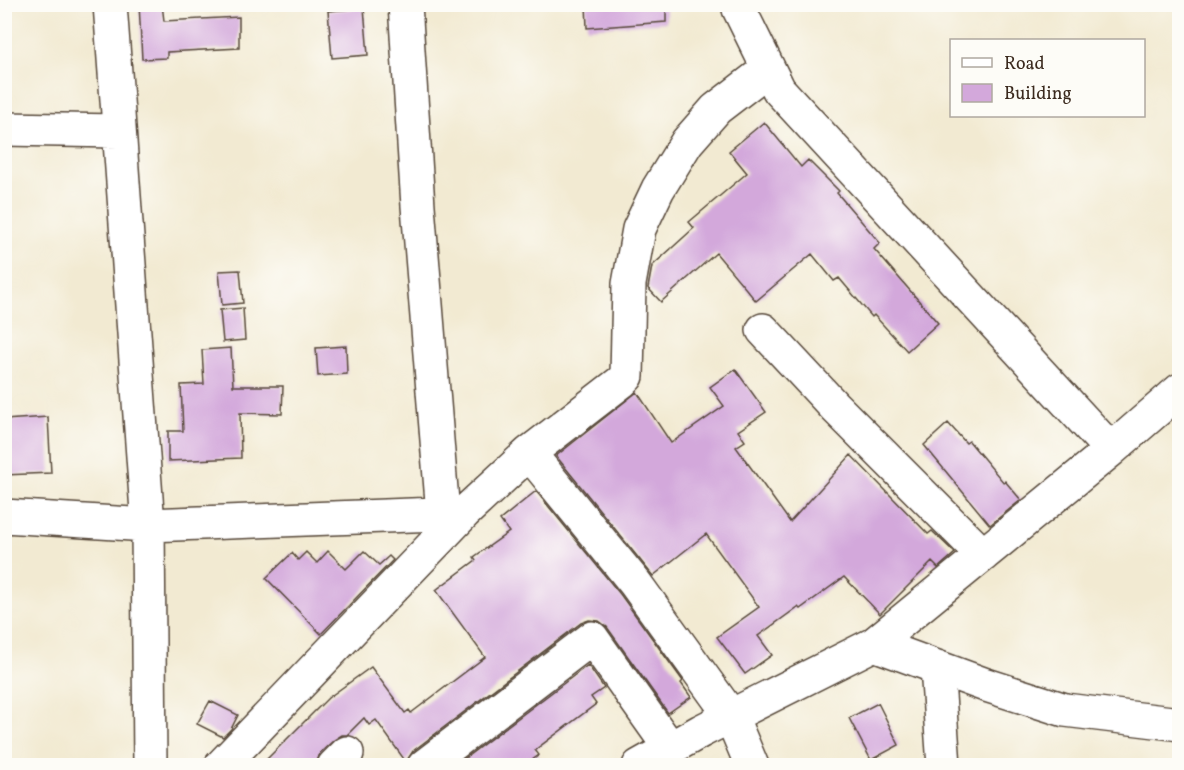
<svg xmlns="http://www.w3.org/2000/svg" width="1184" height="770" font-family="Vollkorn,serif">
  <style>
    .building { fill: #d3a8db }
    .lines { fill: none; stroke-linecap: round; stroke-linejoin: round }
    .minor-casing { stroke: #564739; stroke-width: 36 }
    .minor { stroke: #fff; stroke-width: 33 }
  </style>
  <rect width="100%" height="100%" fill="#fdfcf7"/>
  <filter id="ink" filterUnits="userSpaceOnUse"><feTurbulence type="fractalNoise" baseFrequency=".0167" numOctaves="2"/><feDisplacementMap in="SourceGraphic" scale="12" xChannelSelector="R" yChannelSelector="G"/><feConvolveMatrix kernelMatrix="1 2 1 2 8 2 1 2 1" color-interpolation-filters="sRGB"/></filter>
  <filter id="wash" filterUnits="userSpaceOnUse"><feTurbulence type="fractalNoise" baseFrequency=".008" numOctaves="4" result="noise"/><feDisplacementMap in="SourceGraphic" scale="24" xChannelSelector="R" yChannelSelector="G"/><feGaussianBlur stdDeviation="1.35" result="paint"/><feColorMatrix in="noise" values="0 0 0 0 0 0 0 0 0 0 0 0 0 0 0 0 0 1.4 0 .05"/><feComposite in="paint" operator="in"/></filter>
  <g filter="url(#wash)">
    <rect width="100%" height="100%" fill="#f2ead2"/>
    <g id="blocks">
      <!-- building -->
      <path class="building" d="M139,4H162L164,21L239,17V48L167,52V58L142,59Z
        M586,4H666V22L587,28Z
        M364,8L368,55L332,58L328,11Z
        M764,122L801,167L808,160L839,191L837,193L880,243L874,249L938,323L907,351L874,315L872,317L839,278L834,281L812,254L756,301L716,253L661,302L648,288L652,266L694,228L689,222L747,173L729,151Z
        M240,270L243,303L222,305L219,271Z
        M243,308L245,340L223,342L220,310Z
        M346,346L347,374L318,376L316,348Z
        M231,348L233,386H283L282,414L240,413L241,458L168,461V431H183L181,385L204,384L202,350Z
        M735,369L766,412L738,431L745,441L736,447L790,522L851,455L928,534L932,531L955,553L938,568L932,562L880,614L844,577L800,609L798,607L758,636L772,655L745,674L717,637L759,607L706,534L653,576L556,456L637,392L671,443L724,406L710,387Z
        M48,417L51,473L4,475V420Z
        M948,423L966,443L969,441L1004,483L1005,481L1021,500L990,525L924,445Z
        M536,491L620,594L683,681L681,683L691,697L668,713L607,627L599,621L589,620L581,623L413,751L406,762L376,720L369,725L364,718L347,735H342L334,740L320,753L316,765H261L328,698L371,667L405,713L409,710L411,713L485,657L436,590L476,560L474,557L509,532L500,520Z
        M328,551L346,569L364,551L379,565L389,556L393,560L321,634L266,578L292,553L298,560L306,552L317,563Z
        M588,665L604,688L591,697L596,704L535,750L539,755L525,765H456Z
        M210,701L238,715L231,729L223,737L197,724Z
        M878,703L899,745L871,760L849,718Z"/>
    </g>
  </g>
  <g filter="url(#ink)">
    <use href="#blocks" fill-opacity="0" stroke="#564739" stroke-width="1.5"/>
    <g class="lines">
      <defs>
        <path id="minor" d="M110,4L148,525L150,766
          M405,4L418,206L443,514
          M4,129L118,131
          M763,330L835,407L983,555
          M1111,450L1180,390
          M529,453L635,583L731,716L752,766
          M4,516L148,525L464,513
          M874,644L983,684L1065,710L1180,724
          M937,667L944,766
          M221,766L464,513L529,453L621,382L627,376L629,284L639,229L658,189L687,142L716,109L768,69
          M334,766L347,753
          M424,766L592,638L670,748
          M639,766L701,731L874,644L1111,450L779,90L739,9L738,4"/>
      </defs>
      <!-- minor casing -->
      <use href="#minor" class="minor-casing"/>
      <!-- minor -->
      <use href="#minor" class="minor"/>
    </g>
  </g>
  <!-- margin -->
  <rect width="1184" height="770" fill="none" stroke="#fdfcf7" stroke-width="24"/>
  <!-- legend -->
  <rect x="950" y="39" width="195" height="78" fill="#fdfcf7" stroke="#afa8a0" stroke-width="1.5"/>
  <rect x="962" y="58" width="30" height="9" fill="#ffffff" stroke="#afa8a0" stroke-width="1.5"/>
  <text x="1004" y="69" font-size="18" fill="#3b2a1e">Road</text>
  <rect x="962" y="84" width="30" height="18" fill="#d3a8db" stroke="#afa8a0" stroke-width="1.5"/>
  <text x="1004" y="99" font-size="18" fill="#3b2a1e">Building</text>
</svg>
